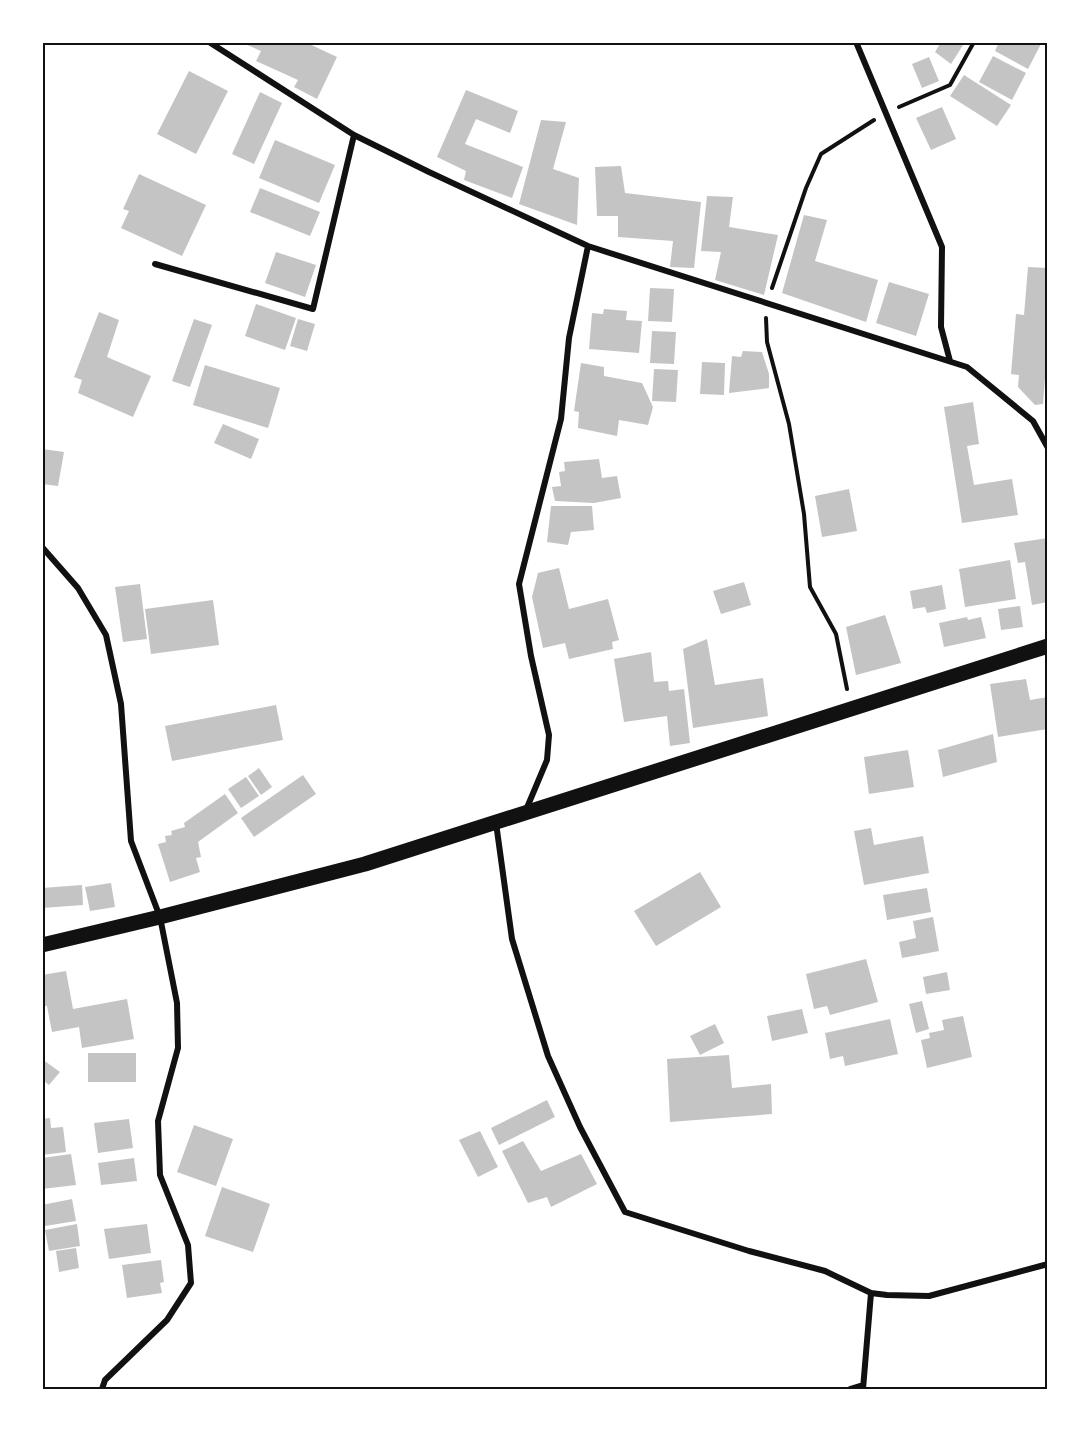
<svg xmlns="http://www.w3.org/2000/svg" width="1090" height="1431" font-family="'Nunito Sans',sans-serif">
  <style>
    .building { fill: #c4c4c4 }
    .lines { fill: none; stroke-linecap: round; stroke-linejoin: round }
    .path { stroke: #111; stroke-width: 4 }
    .minor { stroke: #111; stroke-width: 6 }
    .primary { stroke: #111; stroke-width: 15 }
    .neatline { fill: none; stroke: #111; stroke-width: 2 }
  </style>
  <rect width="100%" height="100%" fill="#fff"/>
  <!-- building -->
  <path class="building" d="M246,42H305L337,57L317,99L294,87L298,80L256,61L261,51L245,44Z
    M941,42H965L951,64L935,52Z
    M999,42H1042L1028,69L995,51Z
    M993,56L1026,73L1012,100L979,82Z
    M929,57L939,81L922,88L912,64Z
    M189,71L228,91L196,154L157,134Z
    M964,75L1011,105L997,126L950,96Z
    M466,90L518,111L510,133L476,119L465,144L523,167L512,198L464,180L466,171L437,157Z
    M260,92L282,103L254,164L232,154Z
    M942,107L956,139L931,150L916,118Z
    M541,120L566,122L553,169L579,178L577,225L519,204Z
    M275,140L335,165L319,203L259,178Z
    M621,166L625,193L701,202L694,268L670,267L673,241L618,237V216H597L595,167Z
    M139,174L206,205L182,256L121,228L129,211L123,209Z
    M260,188L320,212L310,236L250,212Z
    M707,196L733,197L729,227L778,235L764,295L715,280L721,252L701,251Z
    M804,215L827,220L815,261L878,280L866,322L782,293Z
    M276,252L316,265L305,297L265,283Z
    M1028,267L1048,268V339L1043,404L1035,405L1018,387L1019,375L1011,374L1016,314L1024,315Z
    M889,282L929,294L916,336L876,323Z
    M650,288L674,289L672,322L648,321Z
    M256,304L296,318L285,350L245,336Z
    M604,309L627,311L626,320L642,321L639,353L589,349L592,313L603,314Z
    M99,312L119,320L107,357L151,376L133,417L78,393L82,380L74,377Z
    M194,319L212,325L190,387L172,381Z
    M298,319L315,324L307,351L290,346Z
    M652,331L676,332L674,364L650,363Z
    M743,351L762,352L769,374V388L729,393L732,356L741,357Z
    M702,362L725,363L724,395L700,394Z
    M581,363L604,367V376L642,383L653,407L648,425L619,420L617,436L578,428L579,412L574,411Z
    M205,365L280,388L268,428L193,405Z
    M654,369L678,370L676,402L652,401Z
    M973,402L979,444L967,446L974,485L1012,479L1018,515L962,523L944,407Z
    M223,424L259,439L251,459L214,443Z
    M42,449L64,452L58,486L42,484Z
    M599,459L602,478L617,476L621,498L594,503L555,501L552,487L561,486L559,472L565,471L564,462Z
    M849,489L857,531L822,537L815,496Z
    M551,506H592L594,530L571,532L568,545L547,542Z
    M1048,538V602L1032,605L1025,562L1018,563L1014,543Z
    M1010,560L1016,599L965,607L959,569Z
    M559,568L569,609L608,599L619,640L612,642L613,649L569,659L565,643L543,648L532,597L538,573Z
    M744,582L751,605L721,614L713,591Z
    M140,584L147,639L123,642L115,587Z
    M942,585L946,609L927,613L925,607L913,609L910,591Z
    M213,600L219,645L151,654L145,609Z
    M1020,606L1023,627L1001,630L998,609Z
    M885,615L901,663L856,675L846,627Z
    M967,617L968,620L981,617L986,638L944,647L939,623Z
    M707,639L715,685L763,678L768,716L693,728L683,649Z
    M651,652L654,682L668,681L669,691L684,689L690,743L670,746L667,716L624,722L614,659Z
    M1026,679L1030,700L1048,697V729L998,737L990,684Z
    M276,705L283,740L172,761L165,726Z
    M993,734L997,762L943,777L938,750Z
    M908,750L914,787L869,794L864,757Z
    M259,768L272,787L261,795L248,776Z
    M303,775L316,794L254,837L241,818Z
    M246,777L259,796L241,808L228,789Z
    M225,794L238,813L198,842L201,857L196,858L200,872L170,882L158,844L166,842L165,836L172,835L171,831L185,827L184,823Z
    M871,828L874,845L923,836L929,873L864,885L854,831Z
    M700,872L721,907L656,946L634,911Z
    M111,883L115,907L90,911L85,887Z
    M82,885L83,905L42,908V888Z
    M927,888L931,912L887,920L883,895Z
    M933,917L939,951L902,958L899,942L916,938L913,921Z
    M866,959L878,1002L830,1015L827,1006L814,1009L806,974Z
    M66,971L73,1009L127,999L134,1039L82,1048L79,1027L52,1032L47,1006H42V975Z
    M947,972L950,990L926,994L923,977Z
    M922,1001L929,1029L916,1033L909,1004Z
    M802,1009L808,1033L772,1041L767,1016Z
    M963,1016L972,1057L927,1068L921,1040L930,1038L929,1033L944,1030L942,1020Z
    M890,1019L898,1054L845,1066L843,1056L830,1059L825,1033Z
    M715,1024L724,1043L700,1055L690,1036Z
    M88,1053H136V1082H88Z
    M729,1055L732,1088L771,1084L772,1114L670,1122L667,1059Z
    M42,1059L60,1072L49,1085L44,1081L42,1084Z
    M547,1100L555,1117L499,1145L491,1128Z
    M50,1118L51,1128L63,1127L66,1152L42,1155V1119Z
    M129,1119L133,1148L98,1153L94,1123Z
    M194,1125L233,1139L216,1186L177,1172Z
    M480,1131L498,1167L478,1177L459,1140Z
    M523,1141L541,1171L581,1154L597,1184L551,1207L547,1197L528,1203L502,1151Z
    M71,1154L76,1185L42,1189V1158Z
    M134,1158L137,1181L101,1185L98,1163Z
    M222,1187L270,1204L253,1252L205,1236Z
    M72,1199L76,1221L45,1226L42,1205Z
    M77,1224L80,1246L49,1251L45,1230Z
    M147,1224L151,1253L109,1259L104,1229Z
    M76,1248L79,1268L59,1272L56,1251Z
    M161,1260L164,1282L160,1283L162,1293L127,1298L122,1265Z"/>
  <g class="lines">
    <!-- path -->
    <path class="path" d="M899,107L950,85L974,42
      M772,288L806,188L821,154L874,120
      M766,318L767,342L789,424L804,514L810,587L836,634L847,689"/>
    <!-- minor -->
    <path class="minor" d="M209,42L354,135L429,172L588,246L967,367L1033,421L1048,448
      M856,42L942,247L941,327L950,361
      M155,264L313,309L354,135
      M42,547L78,588L106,635L121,704L131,841L160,917L177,1003L178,1048L158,1121L160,1175L188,1245L191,1283L167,1320L105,1380L102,1389
      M526,810L547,760L549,735L531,656L519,584L561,419L569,338L588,246
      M496,823L512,939L548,1056L580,1127L625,1212L749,1251L825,1271L871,1293L887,1295L929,1296L1048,1264
      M850,1389L863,1385
      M863,1389L871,1293"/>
    <!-- primary -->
    <path class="primary" d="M42,945L160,917L365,864L1048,646"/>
  </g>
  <!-- border -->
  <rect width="1090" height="1431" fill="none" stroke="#ffffff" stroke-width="87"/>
  <rect x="44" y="44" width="1002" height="1344" class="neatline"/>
</svg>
